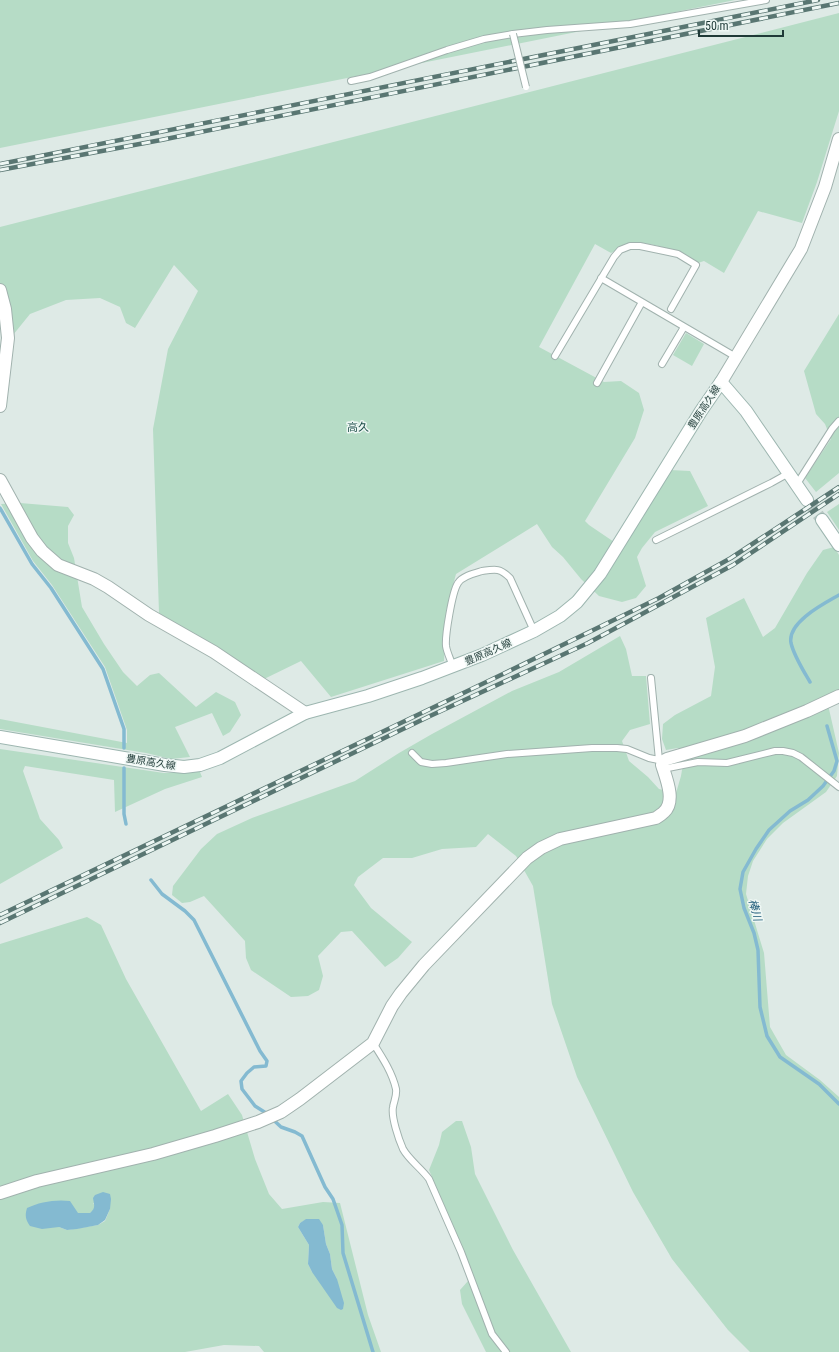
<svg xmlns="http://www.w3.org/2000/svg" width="839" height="1352" font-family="'Roboto Condensed','Noto Sans JP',sans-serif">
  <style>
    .green { fill: #b6dcc6; fill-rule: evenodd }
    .water { fill: #84bad1 }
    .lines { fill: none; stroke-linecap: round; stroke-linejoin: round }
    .stream { stroke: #84bad1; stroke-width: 3.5 }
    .secondary-tunnel { stroke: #b8c7c3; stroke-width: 12; stroke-dasharray: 12 6; stroke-linecap: butt }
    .service-casing { stroke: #a1b2ae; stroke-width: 8 }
    .minor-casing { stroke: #a1b2ae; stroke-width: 14 }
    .tertiary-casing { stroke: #a1b2ae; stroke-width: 14 }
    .secondary-casing { stroke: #9db6b0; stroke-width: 14 }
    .service { stroke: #fff; stroke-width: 6 }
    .minor { stroke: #fff; stroke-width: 12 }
    .tertiary { stroke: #fff; stroke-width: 12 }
    .secondary { stroke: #fff; stroke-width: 12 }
    .rail-casing { stroke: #597672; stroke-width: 4.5 }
    .rail { stroke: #eef7f4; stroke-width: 3; stroke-dasharray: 9; stroke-linecap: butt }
    .service-bridge-casing { stroke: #a1b2ae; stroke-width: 8; stroke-linecap: butt }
    .service-bridge { stroke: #fff; stroke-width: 6 }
    .labels { text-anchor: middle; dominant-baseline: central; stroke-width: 3; stroke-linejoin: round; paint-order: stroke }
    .street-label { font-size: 10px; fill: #1f3a37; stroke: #eef7f4 }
    .neighbourhood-label { font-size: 11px; fill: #1b4c47; stroke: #eef7f4 }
    .water-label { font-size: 11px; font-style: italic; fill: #195876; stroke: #eef7f4 }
  </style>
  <rect width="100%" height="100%" fill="#deeae6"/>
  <!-- green -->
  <path class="green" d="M0,0H735L0,148Z
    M839,13V111L817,182L802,223L758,211L724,273L704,261L698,263C679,253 653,240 631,244C625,245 617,250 611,253L595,244L539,347L604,382L621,381L639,393L644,410L635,438L585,521L589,525L620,546L670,470L690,471L708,506L655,532L642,548L637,557L646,586L636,598L622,602L599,596L581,579L563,557L552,547L537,524L456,574L446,611L444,661L331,697L301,661L262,680L159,613L153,429L168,349L198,291L174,265L135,328L126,323L120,307L100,298L66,300L30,314L13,335L0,312V227Z
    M839,314V473L816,492L805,478L831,439L825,424L816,414L804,371Z
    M686,333L704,344L692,366L673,355Z
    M20,503L68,507L74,515L68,526V543L74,558L82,607L104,644L123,672L137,686L150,675L159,673L196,707L216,692L235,702L241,715L230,732L223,736L212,713L175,727L190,757L171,759L146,753L0,729V719L127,743V730L105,667L52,585L33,561L1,504Z
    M839,504V530L827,512Z
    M834,547L839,555V689L826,696L839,753L837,776L826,792L783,823L767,839L753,861L748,876L746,894L764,953L770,1027L786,1055L820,1080L839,1097V1352H750L728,1330L672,1259L633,1192L577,1077L552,1004L533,886L516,856L488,834L476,847L442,849L412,858H383L358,877L354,885L371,908L412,942L398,958L385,967L352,931L341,932L318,956L323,976L319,990L308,996L291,997L251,970L246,958L245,941L204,896L190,902L182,903L172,895L173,886L201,849L217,834L252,818L355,781L399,753L432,734L512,691L559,672L620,636L626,649L632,676H646L650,724L630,730L622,741L629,761L648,777L659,789L676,793L681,776L684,758L678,748L666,750L662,739L663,724L675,715L711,696L715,667L706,618L744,598L763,637L775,628L807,573L823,550Z
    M0,749L164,773L200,772L202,777L165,789L115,812L114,780L25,766L23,771L40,819L59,840L63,848L0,884Z
    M87,917L101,925L126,979L201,1111L228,1094L242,1115L255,1159L269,1194L282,1209L323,1202L340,1203L368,1315L381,1352H264L259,1346L224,1345L185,1352H0V944ZM93,1203L110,1209L105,1221L98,1225L67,1230L59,1227L78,1213H90L93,1211L95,1206ZM307,1219L323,1225L326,1244L330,1254L332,1269L337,1279L312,1272L308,1264L309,1245L298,1227L300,1223Z
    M456,1121H462L471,1147L475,1174L513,1250L571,1352H486L462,1304L460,1290L468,1281L461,1245L429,1170L439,1145L442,1132Z"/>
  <!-- water -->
  <path class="water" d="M103,1192L110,1194L111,1199L110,1209L105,1220L98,1225L77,1229L67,1230L59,1227L42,1229L30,1226C25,1219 25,1215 27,1208C39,1202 56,1199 70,1201L78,1213H90C96,1208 94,1205 93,1198L95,1195Z
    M306,1219H319L323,1225L326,1244L330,1254L332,1269L337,1279L344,1303L343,1309L341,1310L337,1308L312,1272L308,1264L309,1245L298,1227L300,1223Z"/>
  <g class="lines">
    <!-- stream -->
    <path class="stream" d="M0,508L32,564L51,588L103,669L124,729V748
      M810,682C803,670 794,656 791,643C787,622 825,603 839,595
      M827,726L837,761L834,771L823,786L808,800L790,811L769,830L756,849L743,872L740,889L744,908L754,933L758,950L760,1007L767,1036L780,1057L819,1084L839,1104
      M124,768V814L126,824
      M151,880L162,894L185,911L194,920L260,1051L267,1061L266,1066L254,1067L247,1073L241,1081L242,1089L255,1106L266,1113L281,1127L295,1132L302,1136L325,1187L333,1199L342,1225L343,1253L373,1352"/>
    <!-- secondary-tunnel -->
    <path class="secondary-tunnel" d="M807,500L822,520"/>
    <defs>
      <path id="service" d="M351,81L370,77L447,50L484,39L513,34L547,30L630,24L766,0
        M601,278L736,357
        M555,356L614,257L620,250L630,246H640L678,254L696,265L671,309
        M662,364L684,327
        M597,383L642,302
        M797,484L832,429L839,421
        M656,540L771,483L789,473
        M453,667C451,660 447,653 446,646C445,636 452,592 458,583C462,576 475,573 482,571C496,569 500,568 510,578L534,631
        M651,678L659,760
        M412,753L421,762L432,764L446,763L507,754L592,748H617L627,749L649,758L663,761
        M663,769L698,762L727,763L775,751H783L793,753L801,757L839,787
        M373,1043C382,1057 392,1072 396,1089C397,1096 394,1101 393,1107C391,1117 399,1140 403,1149C409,1160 421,1168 429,1179L461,1252L492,1334L506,1352"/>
      <path id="minor" d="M0,290L5,309L8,338L0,406
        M0,480L32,538L42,551L58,565L94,579L108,587L149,615L214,652L305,713
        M0,1193L37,1181L153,1154L215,1136L258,1122L281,1112L300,1099L373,1043L392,1006L401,993L424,965L527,858L541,848L560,839L656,818C659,816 662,814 664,812C676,801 666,778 662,765L663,761L667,759L745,736L807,711L839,696"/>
      <path id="tertiary" d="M721,382L801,249L825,187L839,139"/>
      <path id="secondary" d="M822,520L839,545
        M0,737L165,765L184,767L200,765L220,758L305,713L368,696L422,678L482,655L534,631L560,616L577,602L600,574L701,411L721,382L746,411L807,500"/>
    </defs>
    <!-- service casing -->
    <use href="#service" class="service-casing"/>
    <!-- minor casing -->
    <use href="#minor" class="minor-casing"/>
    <!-- tertiary casing -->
    <use href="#tertiary" class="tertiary-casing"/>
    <!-- secondary casing -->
    <use href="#secondary" class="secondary-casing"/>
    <!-- service -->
    <use href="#service" class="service"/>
    <!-- minor -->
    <use href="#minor" class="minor"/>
    <!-- tertiary -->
    <use href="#tertiary" class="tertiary"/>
    <!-- secondary -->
    <use href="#secondary" class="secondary"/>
    <defs>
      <path id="rail" d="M0,164L818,0
        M0,170L161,140L839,3
        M0,915L503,674L659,598L731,558L839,487
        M0,923L430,716L588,643L733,565L839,494"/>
    </defs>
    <!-- rail casing -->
    <use href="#rail" class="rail-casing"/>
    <!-- rail -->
    <use href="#rail" class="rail"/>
    <defs>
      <path id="service-bridge" d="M513,34L526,87"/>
    </defs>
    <!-- service-bridge casing -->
    <use href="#service-bridge" class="service-bridge-casing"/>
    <!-- service-bridge -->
    <use href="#service-bridge" class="service-bridge"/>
  </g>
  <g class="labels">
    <!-- street labels -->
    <g class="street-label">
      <text transform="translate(704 407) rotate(-57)">豊原高久線</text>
      <text transform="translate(488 652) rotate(-24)">豊原高久線</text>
      <text transform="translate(151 762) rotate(9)">豊原高久線</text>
    </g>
    <!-- neighbourhood labels -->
    <g class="neighbourhood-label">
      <text x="358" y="427">高久</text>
    </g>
    <!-- water labels -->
    <g class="water-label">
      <text transform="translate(755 910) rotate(75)">棒川</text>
    </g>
  </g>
  <!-- scale -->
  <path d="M699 30v6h84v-6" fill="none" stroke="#1f3a37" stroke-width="2"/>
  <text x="705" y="30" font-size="12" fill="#1f3a37" stroke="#eef7f4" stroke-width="3" paint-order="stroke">50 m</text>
</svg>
